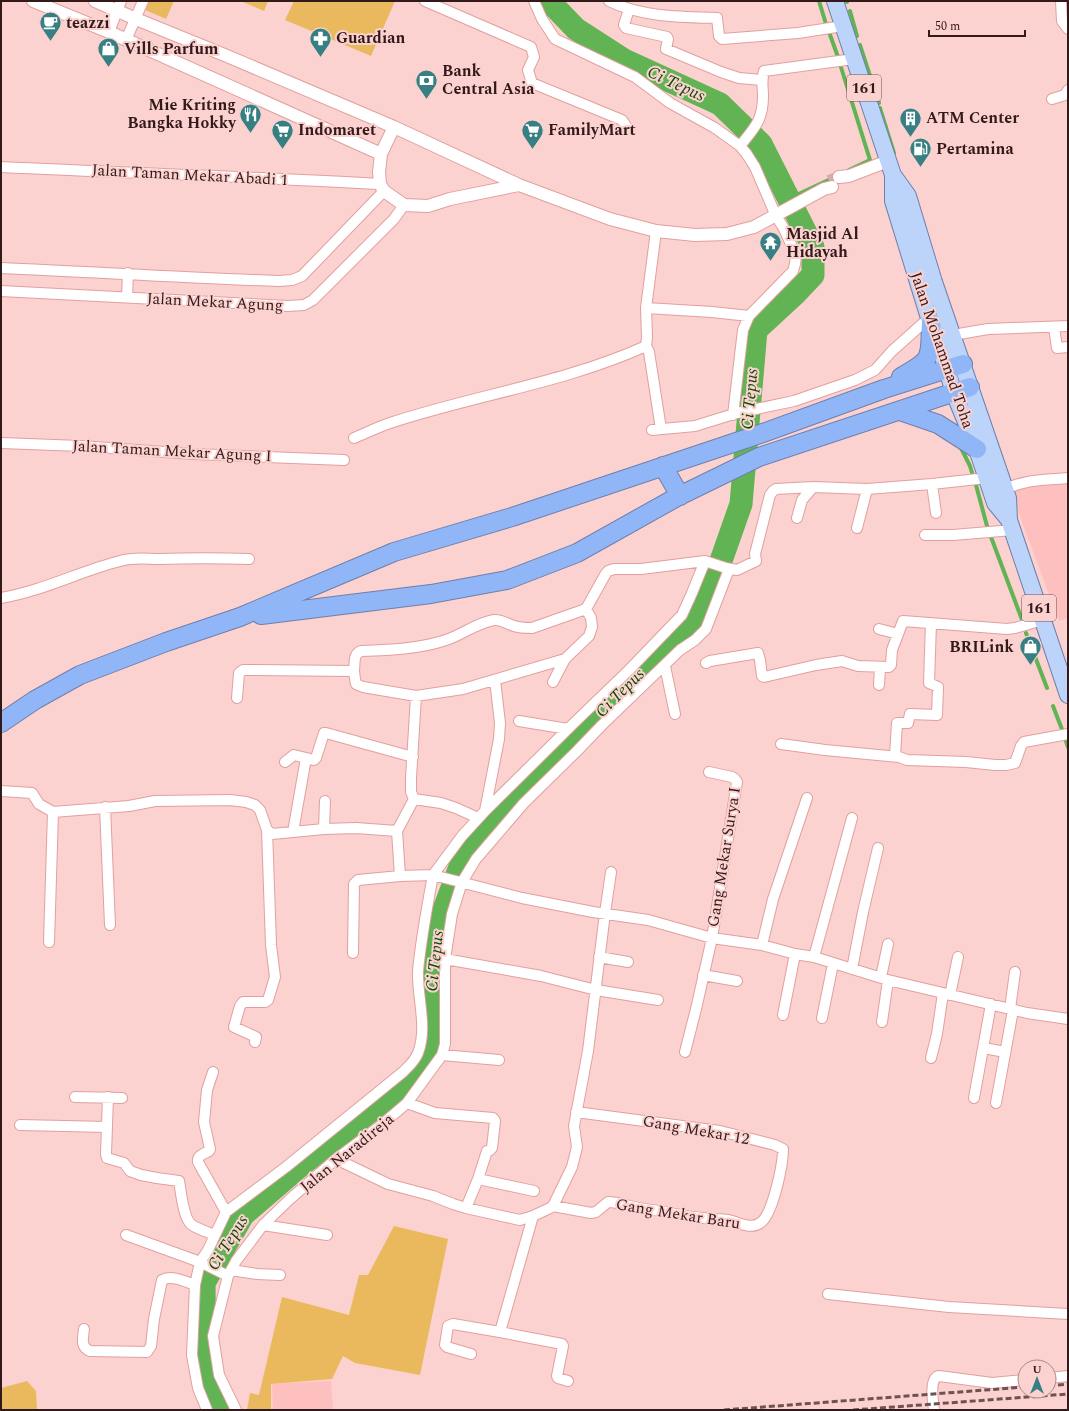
<svg xmlns="http://www.w3.org/2000/svg" width="1069" height="1411" font-family="Spectral,serif">
  <style>
    .built { fill: #fec0be }
    .green { fill: #eab95d }
    .lines { fill: none; stroke-linecap: round; stroke-linejoin: round }
    .stream { stroke: #61b353; stroke-width: 4 }
    .river { stroke: #61b353; stroke-width: 23 }
    .tertiary-tunnel { stroke: #d3adac; stroke-width: 12; stroke-dasharray: 12 6; stroke-linecap: butt }
    .minor-casing { stroke: #e1a09e; stroke-width: 12 }
    .tertiary-casing { stroke: #e1a09e; stroke-width: 14 }
    .primary-casing { stroke: #6f7faa; stroke-width: 18 }
    .motorway-casing { stroke: #6f7faa; stroke-width: 20 }
    .minor { stroke: #fff; stroke-width: 10 }
    .tertiary { stroke: #fff; stroke-width: 12 }
    .primary { stroke: #bcd3fa; stroke-width: 16 }
    .motorway { stroke: #90b6f7; stroke-width: 18 }
    .rail { stroke: #6f5151; stroke-width: 3; stroke-dasharray: 6 3; stroke-linecap: butt }
    .labels { text-anchor: middle; dominant-baseline: central; stroke-width: 4; stroke-linejoin: round; paint-order: stroke }
    .shield { fill: #fbd2d0; stroke: #6f5151; stroke-width: 1 }
    .shield-label { font-size: 15px; font-weight: bold; fill: #331a1a }
    .poi-label { font-size: 16px; font-weight: bold; fill: #331a1a; stroke: #fbd2d0; text-anchor: start }
    .street-label { font-size: 16px; fill: #331a1a; stroke: #fbd2d0 }
    .water-label { font-size: 17px; font-style: italic; fill: #0e4702; stroke: #fbd2d0 }
  </style>
  <rect width="100%" height="100%" fill="#fbd2d0"/>
  <!-- built -->
  <path class="built" d="M1068,480V618L1059,621L1010,490Z
    M331,1381L333,1410H273L272,1384Z"/>
  <!-- green -->
  <path class="green" d="M147,1H174L166,19L143,9Z
    M243,1H268L264,11L243,2Z
    M294,1H395L371,56L285,20Z
    M394,1226L448,1239L420,1375L355,1363L343,1356L332,1379L271,1384V1410H247L250,1393L259,1395L282,1297L349,1315L359,1275H368Z
    M27,1381L36,1391L37,1410H1V1388Z"/>
  <g class="lines">
    <!-- stream -->
    <path class="stream" d="M819,1L826,24
      M846,1L847,2
      M850,11L857,36
      M829,32L838,57
      M860,45L879,103
      M840,64L870,160L849,170
      M880,108L894,153
      M788,199L837,176
      M961,448L970,466L973,476
      M976,485L987,526
      M991,537L1024,625
      M1026,633L1047,688
      M1053,706L1063,732
      M1065,738L1068,747"/>
    <!-- river -->
    <path class="river" d="M223,1410L205,1373L204,1283L243,1215L300,1166L390,1096L429,1057L430,1053L434,936L464,856L517,797L704,609L741,504L756,330L795,294L813,275V247L761,144L720,104L624,60L576,29L549,1"/>
    <!-- tertiary-tunnel -->
    <path class="tertiary-tunnel" d="M829,181L839,177"/>
    <defs>
      <path id="minor" d="M425,1L531,47L534,57L528,70L532,83L622,120L628,129
        M534,1L542,19L555,39L635,77L670,103L715,128L740,146L746,153L755,167L776,216L783,227L796,255L795,264L793,271L749,316L743,330L733,415
        M609,1C641,17 681,17 717,18L719,36L722,39L798,33L843,26
        M1061,1L1062,21L1068,29
        M629,9L624,25L626,28L667,37L668,39L666,49L721,72L739,78L762,80
        M109,32L121,1
        M126,40L143,1
        M1052,99L1065,95L1068,90
        M740,146C754,128 763,121 763,96C763,88 761,80 764,71L854,59
        M1,167C127,173 254,177 380,184
        M1,268C94,272 187,278 279,281L292,280L302,276L384,191
        M1,291L288,306L304,305L313,300L394,219L404,205
        M127,297L128,273
        M646,308L712,312L749,316
        M1054,327L1057,348L1068,347
        M953,335L988,329L1068,326
        M646,346L649,352L661,429
        M652,430L695,426L737,413L794,401L855,380L875,370L892,351L929,318
        M354,438C366,433 378,427 390,423C475,395 564,383 646,346L647,337L646,308L656,231
        M1,443L81,446L193,454L344,460
        M932,484L936,513
        M1005,489C1028,479 1044,480 1068,478
        M797,518L802,500L813,487
        M857,528L867,489
        M925,535H953L1013,530
        M705,561L692,593L682,615L629,670L575,722L485,811L462,836L433,875L522,898L593,912L648,920L712,938L762,945L795,954L814,957L888,980L943,993L1027,1013L1068,1019
        M1,598C43,591 80,571 120,561C133,557 147,559 160,559C190,558 219,558 249,559
        M879,629L898,634
        M706,663L710,661L758,653L760,660L762,676L764,677L816,665L842,661L858,666L889,667L891,665L892,650L903,621L1007,629L1015,628L1043,620
        M665,666L675,714
        M354,671L355,679L356,684L363,687L416,696L463,689L565,659L589,636L592,627L591,618L586,609
        M553,682L565,659
        M879,685L880,668
        M237,698L239,673L243,670L354,671C355,663 353,654 361,651C390,650 419,649 446,640C462,635 476,623 494,620C501,619 507,624 514,626C520,628 525,628 532,628L586,609L605,575L608,571L614,569H641L705,561L726,568L737,570L756,561L755,554L770,495L773,491L776,489L813,487L867,489L932,484L987,478
        M519,721L568,729
        M781,744L825,750L899,757L907,760L966,762L995,765H1006L1015,763L1021,746L1024,742L1068,734
        M895,756L897,723H908L910,714L937,715L938,687L929,683L931,623
        M306,758L314,760L316,758L324,733H326L413,757
        M285,762L294,755L306,758L293,832
        M1,791L32,793L39,804L53,812L129,806L155,801L230,800L246,802L255,805L260,810L267,830L272,834L324,829L356,828L397,831L400,876L433,875C427,907 421,939 418,971C417,998 428,1027 418,1053C415,1061 409,1066 403,1072L286,1167L226,1212L208,1250L200,1262L195,1285L192,1355L198,1388L207,1410
        M414,799L411,792V778L416,696
        M105,807L110,925
        M485,811L499,739L500,723L495,680
        M324,829L325,801
        M397,831L414,799L441,803L456,808L478,818
        M49,942L53,812
        M762,945L773,899L807,798
        M353,953L354,884L358,880L400,876
        M599,957L628,962
        M814,957L852,818
        M445,959L541,976L596,990L658,1000
        M852,969L863,912L878,848
        M703,975L737,981
        M881,977L888,944
        M950,995L958,957
        M1010,1009L1015,972
        M783,1015L795,954
        M822,1018L833,964
        M882,1022L888,980
        M255,1042L256,1037L234,1027L240,1006L243,1002H265L268,1000L275,977L271,945L267,830
        M984,1048L1005,1052
        M685,1052L696,1009L712,938L737,782L735,779L732,777L709,772
        M442,1055L499,1060
        M931,1058L937,1034L943,993
        M213,1072L207,1090L204,1122L210,1149L209,1151C204,1154 197,1155 198,1162L226,1212
        M75,1097L122,1098
        M108,1097L106,1154L107,1158L124,1163L130,1171L141,1175L157,1178L179,1181C181,1191 183,1219 192,1225C198,1229 207,1232 215,1235
        M974,1098L991,1004
        M407,1103L435,1113L493,1118L495,1121L492,1148L489,1151H487L478,1179
        M996,1103L1013,1010
        M20,1125L107,1127
        M336,1159L388,1184L433,1196L453,1204L466,1208L478,1179L534,1191
        M553,1206L591,1213L596,1212L608,1202C617,1202 625,1205 634,1207C643,1209 652,1210 661,1211C675,1214 689,1217 703,1218C711,1219 720,1219 728,1220C738,1222 750,1230 760,1223C773,1215 783,1164 783,1149L775,1145L720,1131L576,1112
        M466,1208L520,1220L533,1216
        M263,1225L327,1235
        M126,1235L200,1262L228,1276
        M231,1270L257,1274L280,1275
        M828,1294L949,1307L1068,1314
        M84,1329C83,1338 80,1347 90,1351L147,1352L151,1346L154,1319L162,1280C173,1275 184,1281 195,1285
        M500,1332L562,1344L563,1346L557,1376L558,1378L568,1381
        M471,1354L447,1347L445,1345L448,1326L453,1324L500,1332L533,1216L550,1208L553,1206L572,1167L577,1147L574,1126L588,1051L605,913L611,872
        M1049,1378L1068,1376
        M236,1410L219,1375L213,1336L228,1276L236,1261L263,1225L290,1199L336,1159L379,1127L407,1103L442,1055L445,1044V959L452,914L462,882L476,859L524,803L577,751L602,725L680,650L695,640L706,629L729,569
        M934,1410C933,1402 929,1378 939,1376L992,1383L1025,1380"/>
      <path id="tertiary" d="M33,1L109,32L381,154
        M95,1L136,19L227,56L394,127L519,185L610,219L656,231L695,235L727,234L754,227L824,189L832,187
        M394,127L381,154L379,172L380,184L384,191L404,205L428,206L450,199L519,185
        M839,177L849,176L888,161"/>
      <path id="primary" d="M835,1L893,175V201L929,318L942,353L954,393L977,449L995,503L1009,520
        M893,175L908,196L934,282L1005,489L1008,498L1009,520L1068,695"/>
      <path id="motorway" d="M901,377C908,373 923,365 927,358C932,349 930,333 931,323
        M900,411L938,424L977,449
        M663,466L680,496
        M261,615L431,594L507,580L577,553L677,497L759,457L970,387
        M1,723L35,700L80,675L166,642L240,617L394,552L512,517L760,434L884,389L963,364"/>
    </defs>
    <!-- minor casing -->
    <use href="#minor" class="minor-casing"/>
    <!-- tertiary casing -->
    <use href="#tertiary" class="tertiary-casing"/>
    <!-- primary casing -->
    <use href="#primary" class="primary-casing"/>
    <!-- motorway casing -->
    <use href="#motorway" class="motorway-casing"/>
    <!-- minor -->
    <use href="#minor" class="minor"/>
    <!-- tertiary -->
    <use href="#tertiary" class="tertiary"/>
    <!-- primary -->
    <use href="#primary" class="primary"/>
    <!-- motorway -->
    <use href="#motorway" class="motorway"/>
    <!-- rail -->
    <path class="rail" d="M1049,1386L1068,1384
      M724,1410L1025,1387
      M853,1410L1068,1394"/>
  </g>
  <!-- icons -->
  <defs>
    <symbol id="cafe-pin" viewBox="-11 -11 22 30"><path d="M0 17L-7.5 6A9.5 9.5 0 1 1 7.5 6Z" fill="#367f83" stroke="#fbd2d0"/><path d="M-5.5-4.5H6V0H3Q3 3.5 0 3.5H-2.5Q-5.5 3.5-5.5 0ZM3-3.2v2h1.7v-2ZM-6 4.5H4V6H-6Z" fill="#fff"/></symbol>
    <symbol id="pharmacy-pin" viewBox="-11 -11 22 30"><path d="M0 17L-7.5 6A9.5 9.5 0 1 1 7.5 6Z" fill="#367f83" stroke="#fbd2d0"/><path d="M-2-6h4v4h4v4h-4v4h-4v-4h-4v-4h4Z" fill="#fff"/></symbol>
    <symbol id="shop-pin" viewBox="-11 -11 22 30"><path d="M0 17L-7.5 6A9.5 9.5 0 1 1 7.5 6Z" fill="#367f83" stroke="#fbd2d0"/><path d="M-5-2.5h2.3a2.7 3.5 0 0 1 5.4 0H5L5.5 6h-11ZM-1.5-2.5h3a1.5 2.3 0 0 0-3 0Z" fill="#fff"/></symbol>
    <symbol id="bank-pin" viewBox="-11 -11 22 30"><path d="M0 17L-7.5 6A9.5 9.5 0 1 1 7.5 6Z" fill="#367f83" stroke="#fbd2d0"/><path d="M-6-4H6V4H-6ZM0-2.3a2.3 2.3 0 1 0 0 4.6a2.3 2.3 0 1 0 0-4.6Z" fill="#fff"/></symbol>
    <symbol id="restaurant-pin" viewBox="-11 -11 22 30"><path d="M0 17L-7.5 6A9.5 9.5 0 1 1 7.5 6Z" fill="#367f83" stroke="#fbd2d0"/><path d="M-5-6h1v4h1v-4h1v4h1v-4h1v5L-1.5 .5V6h-2V.5L-5-1ZM5-6V6H3V1.5H1.5Q1.5-4 5-6Z" fill="#fff"/></symbol>
    <symbol id="building-pin" viewBox="-11 -11 22 30"><path d="M0 17L-7.5 6A9.5 9.5 0 1 1 7.5 6Z" fill="#367f83" stroke="#fbd2d0"/><path d="M-4-6H4V6H1V3H-1V6H-4ZM-2.5-4.3h1.7v1.8h-1.7ZM.8-4.3h1.7v1.8H.8ZM-2.5-1h1.7V.8h-1.7ZM.8-1h1.7V.8H.8Z" fill="#fff"/></symbol>
    <symbol id="supermarket-pin" viewBox="-11 -11 22 30"><path d="M0 17L-7.5 6A9.5 9.5 0 1 1 7.5 6Z" fill="#367f83" stroke="#fbd2d0"/><path d="M-6-5.5h2.5l.6 2H6L4.5 2H-2.5L-4.4-4H-6ZM-1.5 3.2a1.3 1.3 0 1 0 .1 0ZM3 3.2a1.3 1.3 0 1 0 .1 0Z" fill="#fff"/></symbol>
    <symbol id="fuel-pin" viewBox="-11 -11 22 30"><path d="M0 17L-7.5 6A9.5 9.5 0 1 1 7.5 6Z" fill="#367f83" stroke="#fbd2d0"/><path d="M-5.5-6h7V0h2V4h1.3V-2.5L3-4.5l.8-.8L6-3V5H2.5V1h-1V6h-7ZM-4.2-4.7v3.2H.2V-4.7Z" fill="#fff"/></symbol>
    <symbol id="temple-pin" viewBox="-11 -11 22 30"><path d="M0 17L-7.5 6A9.5 9.5 0 1 1 7.5 6Z" fill="#367f83" stroke="#fbd2d0"/><path d="M0-6L5-2H3V0L6.5 2.5H4V6H1.5V3h-3V6H-4V2.5H-6.5L-3 0V-2H-5Z" fill="#fff"/></symbol>
  </defs>
  <g fill-rule="evenodd">
    <use href="#cafe-pin" x="38" y="10" width="25" height="34"/>
    <use href="#pharmacy-pin" x="308" y="26" width="25" height="34"/>
    <use href="#shop-pin" x="96" y="36" width="25" height="34"/>
    <use href="#bank-pin" x="414" y="68" width="25" height="34"/>
    <use href="#restaurant-pin" x="238" y="102" width="25" height="34"/>
    <use href="#building-pin" x="898" y="106" width="25" height="34"/>
    <use href="#supermarket-pin" x="270" y="118" width="25" height="34"/>
    <use href="#supermarket-pin" x="520" y="118" width="25" height="34"/>
    <use href="#fuel-pin" x="908" y="136" width="25" height="34"/>
    <use href="#temple-pin" x="758" y="230" width="25" height="34"/>
    <use href="#shop-pin" x="1018" y="634" width="25" height="34"/>
  </g>
  <g class="labels">
    <!-- shield labels -->
    <g class="shield">
      <rect x="847" y="75" width="34" height="26" rx="3"/>
      <rect x="1022" y="595" width="34" height="26" rx="3"/>
    </g>
    <g class="shield-label">
      <text x="864" y="88">161</text>
      <text x="1039" y="608">161</text>
    </g>
    <!-- poi labels -->
    <g class="poi-label">
      <text x="66" y="23">teazzi</text>
      <text x="336" y="38">Guardian</text>
      <text x="124" y="49">Vills Parfum</text>
      <text x="442" y="71">Bank<tspan x="442" dy="18">Central Asia</tspan></text>
      <text x="236" y="105" text-anchor="end">Mie Kriting<tspan x="236" dy="18">Bangka Hokky</tspan></text>
      <text x="926" y="118">ATM Center</text>
      <text x="298" y="130">Indomaret</text>
      <text x="548" y="130">FamilyMart</text>
      <text x="936" y="149">Pertamina</text>
      <text x="786" y="234">Masjid Al<tspan x="786" dy="18">Hidayah</tspan></text>
      <text x="1014" y="647" text-anchor="end">BRILink</text>
    </g>
    <!-- street labels -->
    <g class="street-label">
      <text transform="translate(190 175) rotate(3)">Jalan Taman Mekar Abadi 1</text>
      <text transform="translate(215 302) rotate(3)">Jalan Mekar Agung</text>
      <text transform="translate(942 350) rotate(71)">Jalan Mohammad Toha</text>
      <text transform="translate(172 451) rotate(3)">Jalan Taman Mekar Agung I</text>
      <text transform="translate(724 857) rotate(-81)">Gang Mekar Surya I</text>
      <text transform="translate(696 1130) rotate(10)">Gang Mekar 12</text>
      <text transform="translate(347 1153) rotate(-39)">Jalan Naradireja</text>
      <text transform="translate(678 1214) rotate(9)">Gang Mekar Baru</text>
    </g>
    <!-- water labels -->
    <g class="water-label">
      <text transform="translate(676 84) rotate(25)">Ci Tepus</text>
      <text transform="translate(750 399) rotate(-85)">Ci Tepus</text>
      <text transform="translate(620 693) rotate(-45)">Ci Tepus</text>
      <text transform="translate(435 961) rotate(-84)">Ci Tepus</text>
      <text transform="translate(228 1243) rotate(-58)">Ci Tepus</text>
    </g>
  </g>
  <!-- border -->
  <rect width="1069" height="1411" fill="none" stroke="#331a1a" stroke-width="4"/>
  <!-- north arrow -->
  <g transform="translate(1037 1379)"><circle r="19" fill="#fbd2d0" stroke="#ab8887"/>
  <path d="M0-3L7 15L0 10L-7 15Z" fill="#367f83"/>
  <text y="-6" font-size="11" font-weight="bold" text-anchor="middle" fill="#331a1a">U</text>
  </g>
  <!-- scale -->
  <path d="M929 30v6h96v-6" fill="none" stroke="#331a1a" stroke-width="2"/>
  <text x="935" y="30" font-size="12" fill="#331a1a" stroke="#fbd2d0" stroke-width="3" paint-order="stroke">50 m</text>
</svg>
